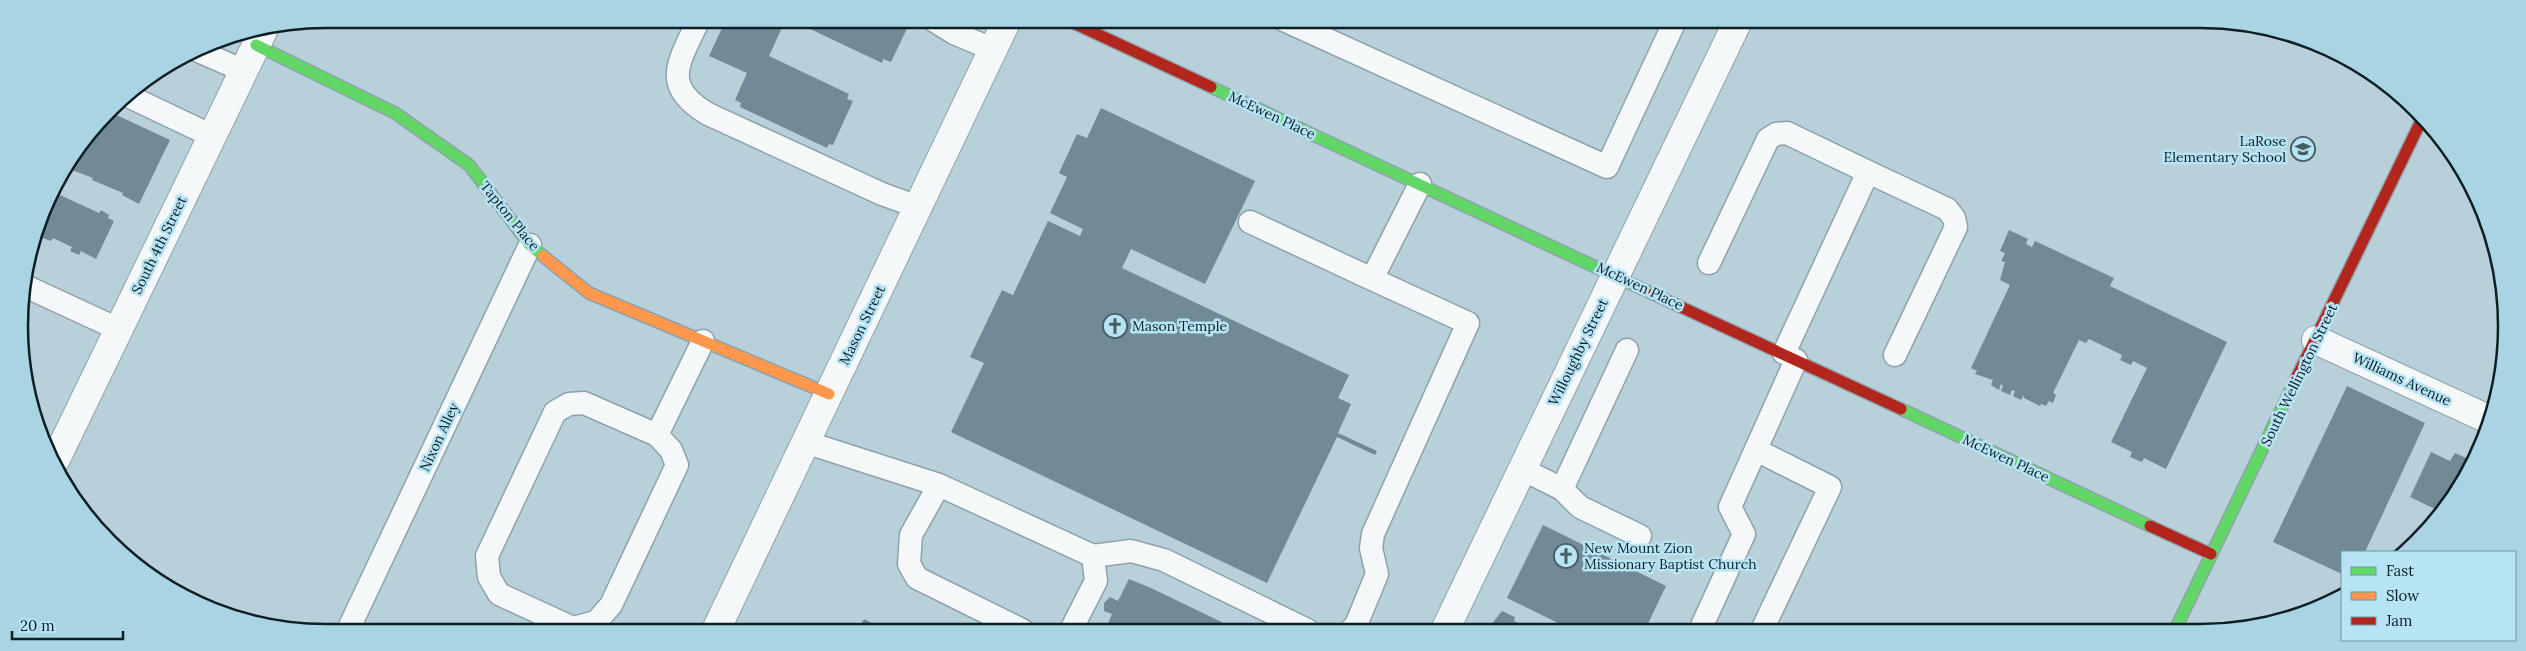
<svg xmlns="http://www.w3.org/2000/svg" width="2526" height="651" font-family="Lora,serif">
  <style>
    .building { fill: #718a97 }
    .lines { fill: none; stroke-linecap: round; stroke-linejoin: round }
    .lane-casing { stroke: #8fa2aa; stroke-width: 25 }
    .street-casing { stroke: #8fa2aa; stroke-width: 30 }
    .fast-casing { stroke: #8fa2aa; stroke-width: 14 }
    .slow-casing { stroke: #8fa2aa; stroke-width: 14 }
    .jam-casing { stroke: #8fa2aa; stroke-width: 14 }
    .lane { stroke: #f4f8f9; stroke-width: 22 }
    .street { stroke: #f4f8f9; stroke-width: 28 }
    .fast { stroke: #63d668; stroke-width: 11 }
    .slow { stroke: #ff974d; stroke-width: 11 }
    .jam { stroke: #b3261e; stroke-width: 11 }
    .labels { text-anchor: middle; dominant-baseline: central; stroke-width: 5; stroke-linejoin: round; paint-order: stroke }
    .street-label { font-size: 14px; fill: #0d1f25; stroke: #b7e4f5 }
    .poi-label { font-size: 14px; fill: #0d1f25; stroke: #b7e4f5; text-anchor: start }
    .rim { fill: none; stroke: #0d1f25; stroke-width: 2.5 }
  </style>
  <rect width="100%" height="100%" fill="#b8d0da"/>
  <!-- building -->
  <path class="building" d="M722,19H786L769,56L849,94L847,99L853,101L833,145L829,144L827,148L740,107L741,103L735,100L747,73L709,56L723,26L720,24Z
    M789,19L911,20L891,62L883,59L882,63Z
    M1101,108L1255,181L1205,284L1131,249L1122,268L1349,375L1338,398L1351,404L1338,433L1377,451L1375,455L1337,437L1267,583L951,432L984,363L970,357L1002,290L1013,295L1048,221L1080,236L1083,229L1050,213L1067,177L1059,173L1077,134L1087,138Z
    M110,112L170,140L139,204L122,195L123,193L92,180L93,178L67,168Z
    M52,187L61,192L60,195L99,213L101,210L109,215L108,218L114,221L96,259L81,251L79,255L70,251L72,247L53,238L51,241L40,237L42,233L39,231Z
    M2009,230L2028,239L2026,244L2032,247L2035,241L2114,278L2110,286L2227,342L2166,469L2144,458L2142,462L2130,457L2132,452L2111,442L2147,368L2133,361L2131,365L2120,360L2122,356L2120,354L2089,339L2086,343L2079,340L2053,393L2056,395L2053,403L2049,401L2046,406L2041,404L2040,406L2024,398V395L2021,400L2013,396L2015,391L2012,390L2010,395L2001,391L2003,386L2001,384L1999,390L1991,385L1993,380L1975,374L1977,371L1971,368L2010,285L2000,280L2005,262L2001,261L2005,253L2000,251Z
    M2347,386L2425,423L2365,552H2342V574L2273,542Z
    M2431,452L2450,461L2455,453L2475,462L2435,518L2431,517L2435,509L2410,497Z
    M1543,525L1666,586L1645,630H1572L1507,598Z
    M1129,579L1151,588L1238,630H1105L1112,614L1104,611V603L1110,597L1118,601Z
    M1502,611L1515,617L1514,621L1532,630H1487Z
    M864,619L886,630H858Z"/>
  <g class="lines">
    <defs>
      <path id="lane" d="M699,19C680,61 659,85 708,114L882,194L918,207
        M933,20L954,33L992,49
        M1284,20L1607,167L1675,21
        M196,50L244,71
        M124,94L212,136
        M1868,172L1947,209L1954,218L1956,227L1895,355
        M1250,222L1372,279
        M1709,263L1768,139L1776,134L1787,133L1868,172L1784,353
        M25,286L118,329
        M657,435L584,403L569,404L555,412L487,556L489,577L499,594L573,628L596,622L611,605L677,465L671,450L657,435L703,341
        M805,442L939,485L1093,556L1096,581L1071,630
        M1756,450L1830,487L1762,630
        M1522,469L1562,489L1580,507L1640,536
        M939,485L911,535L909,564L917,578L1022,630
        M1562,489L1627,350
        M1093,556L1131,551L1164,560L1307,630
        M348,630L530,245
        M1351,630L1356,625L1377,574L1371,548L1373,534L1468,323L1372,279L1420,184
        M1700,630L1744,534L1730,507L1796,360"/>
      <path id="street" d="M2316,340L2488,419
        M56,459L263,31
        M716,630L1007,20
        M1445,630L1738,21"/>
      <path id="fast" d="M256,45L395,113L469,165L530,245L543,256
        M1211,87L1653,294
        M1901,409L2150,526
        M2175,630L2294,383"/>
      <path id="slow" d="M543,256L589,293L829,394"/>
      <path id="jam" d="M1067,20L1211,87
        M1653,294L1901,409
        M2294,383L2422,119
        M2150,526L2211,554"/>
    </defs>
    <!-- lane casing -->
    <use href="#lane" class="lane-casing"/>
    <!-- street casing -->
    <use href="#street" class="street-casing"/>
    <!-- fast casing -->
    <use href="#fast" class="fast-casing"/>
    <!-- slow casing -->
    <use href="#slow" class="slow-casing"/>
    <!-- jam casing -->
    <use href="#jam" class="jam-casing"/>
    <!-- lane -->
    <use href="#lane" class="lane"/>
    <!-- street -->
    <use href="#street" class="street"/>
    <!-- fast -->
    <use href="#fast" class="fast"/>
    <!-- slow -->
    <use href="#slow" class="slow"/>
    <!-- jam -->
    <use href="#jam" class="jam"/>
  </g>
  <!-- icons -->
  <defs>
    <symbol id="school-ring" viewBox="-11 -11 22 22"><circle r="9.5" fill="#b7e4f5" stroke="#495d64" stroke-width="1.5"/><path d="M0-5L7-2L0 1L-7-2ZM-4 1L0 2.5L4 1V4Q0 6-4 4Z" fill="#495d64"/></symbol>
    <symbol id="church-ring" viewBox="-11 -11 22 22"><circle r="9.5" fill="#b7e4f5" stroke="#495d64" stroke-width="1.5"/><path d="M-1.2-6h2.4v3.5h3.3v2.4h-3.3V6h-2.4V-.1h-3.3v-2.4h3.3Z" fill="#495d64"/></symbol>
  </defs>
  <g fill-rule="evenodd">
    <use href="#school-ring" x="2289" y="135" width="28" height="28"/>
    <use href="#church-ring" x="1101" y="312" width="28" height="28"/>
    <use href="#church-ring" x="1552" y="542" width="28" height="28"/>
  </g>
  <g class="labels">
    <!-- street labels -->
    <g class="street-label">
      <text transform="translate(1272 115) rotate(25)">McEwen Place</text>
      <text transform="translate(510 216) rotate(51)">Tapton Place</text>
      <text transform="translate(159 245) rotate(-64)">South 4th Street</text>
      <text transform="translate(1640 286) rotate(25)">McEwen Place</text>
      <text transform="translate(862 325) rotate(-64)">Mason Street</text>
      <text transform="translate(1578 352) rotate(-64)">Willoughby Street</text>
      <text transform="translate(2299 375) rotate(-64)">South Wellington Street</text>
      <text transform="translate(2402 379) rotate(25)">Williams Avenue</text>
      <text transform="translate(439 437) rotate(-65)">Nixon Alley</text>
      <text transform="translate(2006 458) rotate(25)">McEwen Place</text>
    </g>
    <!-- poi labels -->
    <g class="poi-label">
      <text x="2286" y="141" text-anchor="end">LaRose<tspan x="2286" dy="16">Elementary School</tspan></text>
      <text x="1132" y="326">Mason Temple</text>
      <text x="1584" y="548">New Mount Zion<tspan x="1584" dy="16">Missionary Baptist Church</tspan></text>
    </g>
  </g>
  <!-- crop -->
  <path d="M0 0H2526V651H0ZM326 28H2200A298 298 0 0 1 2498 326V326A298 298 0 0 1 2200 624H326A298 298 0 0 1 28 326V326A298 298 0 0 1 326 28Z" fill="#a9d4e4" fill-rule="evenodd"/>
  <path class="rim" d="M326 28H2200A298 298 0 0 1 2498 326V326A298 298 0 0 1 2200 624H326A298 298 0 0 1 28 326V326A298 298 0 0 1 326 28Z"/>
  <!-- legend -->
  <rect x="2341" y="551" width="175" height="90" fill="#b7e4f5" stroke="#7395a2"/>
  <rect x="2351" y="567" width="25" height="8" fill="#63d668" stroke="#7395a2"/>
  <text x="2386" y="576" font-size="15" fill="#0d1f25">Fast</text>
  <rect x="2351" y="592" width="25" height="8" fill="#ff974d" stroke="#7395a2"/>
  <text x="2386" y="601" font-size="15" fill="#0d1f25">Slow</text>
  <rect x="2351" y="617" width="25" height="8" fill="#b3261e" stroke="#7395a2"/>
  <text x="2386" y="626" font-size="15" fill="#0d1f25">Jam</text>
  <!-- scale -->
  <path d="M12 631v8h111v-8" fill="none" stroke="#0d1f25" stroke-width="2.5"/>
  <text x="20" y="631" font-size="15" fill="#0d1f25" stroke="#b7e4f5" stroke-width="4" paint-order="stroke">20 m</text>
</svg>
